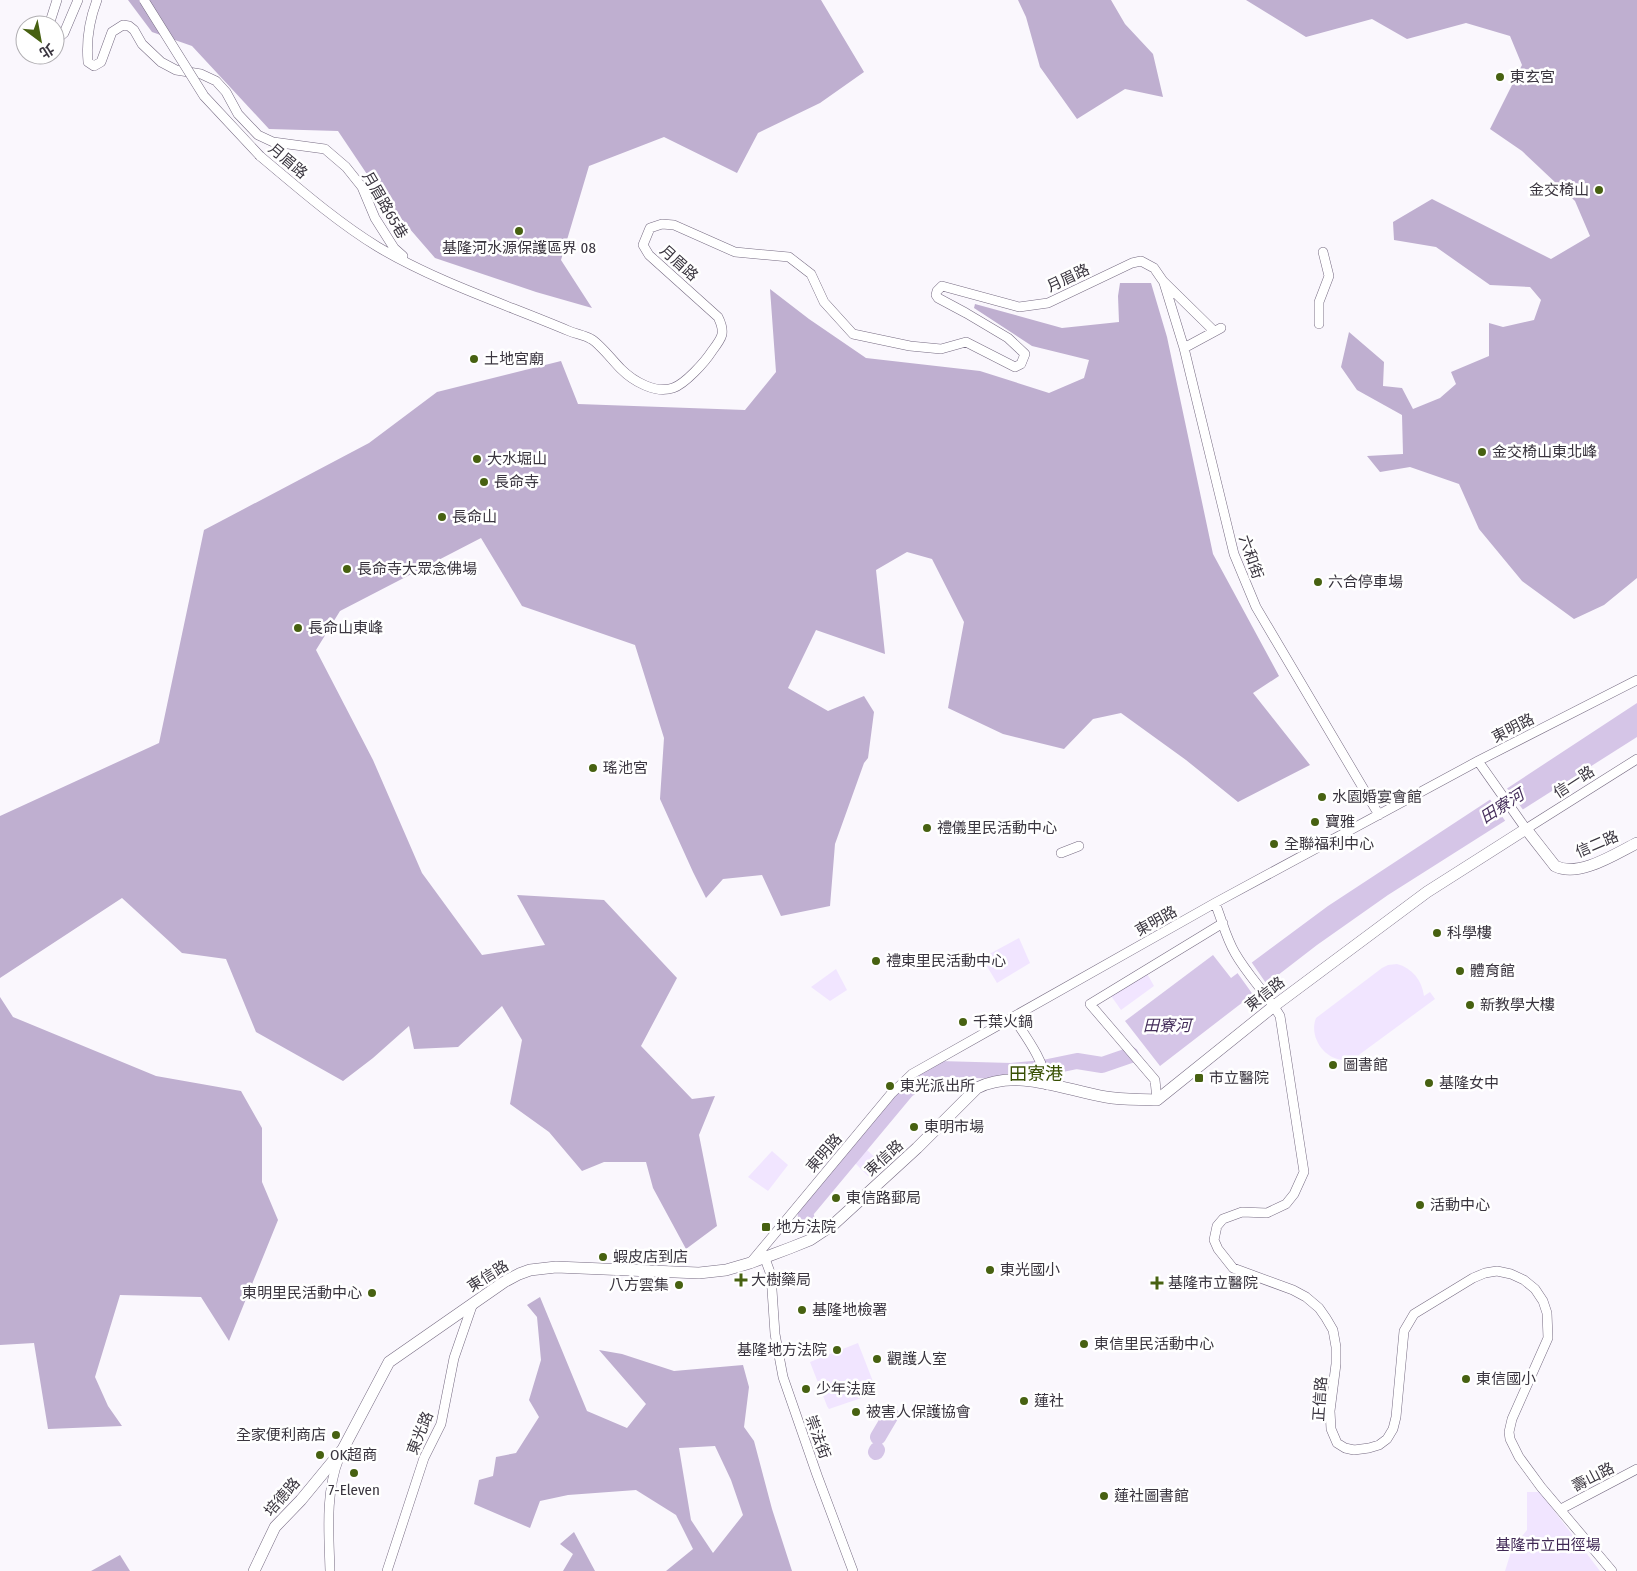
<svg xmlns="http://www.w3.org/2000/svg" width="1637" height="1571" font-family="'Fira Sans Condensed','Noto Sans TC',sans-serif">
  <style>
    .green { fill: #f1e5ff }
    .forest { fill: #bfafd0; fill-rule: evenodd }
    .water { fill: #d5c5e7 }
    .pier { fill: #faf7fd }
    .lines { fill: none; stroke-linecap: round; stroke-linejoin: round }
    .river { stroke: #d5c5e7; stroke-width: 16 }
    .minor-casing { stroke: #766b82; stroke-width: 10 }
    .major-casing { stroke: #766b82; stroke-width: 12 }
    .minor { stroke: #fff; stroke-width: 9 }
    .major { stroke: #fff; stroke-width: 11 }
    .minor-bridge-casing { stroke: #766b82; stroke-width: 10; stroke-linecap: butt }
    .minor-bridge { stroke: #fff; stroke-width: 9 }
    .poi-dot { fill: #476111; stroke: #fff; stroke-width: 2 }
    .labels { text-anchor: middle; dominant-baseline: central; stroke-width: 5; stroke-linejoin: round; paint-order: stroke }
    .poi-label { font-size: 15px; fill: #3a353f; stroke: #fff; text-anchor: start }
    .street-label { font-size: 15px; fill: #3a353f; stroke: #fff }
    .park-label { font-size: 15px; fill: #3f2754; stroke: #fff }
    .water-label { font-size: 16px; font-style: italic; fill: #432c59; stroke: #fff }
    .quarter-label { font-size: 18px; fill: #385003; stroke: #fff }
  </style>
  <rect width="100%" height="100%" fill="#faf7fd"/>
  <!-- green -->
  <path class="green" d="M1019,938L1030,963L997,983L982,958Z
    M1397,964C1412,968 1422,980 1424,996L1430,992L1435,999L1356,1057C1332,1069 1307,1041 1316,1018L1382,968L1388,965Z
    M836,969L847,990L830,1001L811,987Z
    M1145,970L1154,986L1121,1010L1109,993Z
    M867,1150L883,1165L869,1177L854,1162Z
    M772,1151L788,1165L768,1191L748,1177Z
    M858,1343L874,1384L876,1393L829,1409L827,1406L810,1362Z
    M1539,1491L1600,1571H1505L1512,1549L1527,1530V1492H1537Z"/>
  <!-- forest -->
  <path class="forest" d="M128,0H821L864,72L820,103L758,133L737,173L664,137L589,166L561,260L592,308L536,292L435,258L383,198L338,131L269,129L192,46L152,32Z
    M1018,0H1111L1125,24L1153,54L1163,97L1125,89L1077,119L1040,67L1026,17Z
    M1246,0H1637V578L1604,605L1574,619L1522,581L1479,529L1459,484L1410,467L1380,472L1367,456L1403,454L1402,415L1357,390L1341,367L1349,332L1384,362L1383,386L1402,388L1413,409L1440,398L1456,384L1451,372L1489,356V323L1503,327L1534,320L1541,300L1530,287L1490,285L1436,247L1394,240L1393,222L1432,199L1551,259L1590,236L1575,201L1522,151L1490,129L1522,65L1510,36L1466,23L1407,39L1372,19L1306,37Z
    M1120,283H1151L1167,337L1213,554L1279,676L1253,693L1310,765L1238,802L1186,760L1121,713L1093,719L1064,749L1003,734L948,708L964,622L932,559L907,552L876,570L885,654L816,630L788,688L828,711L864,696L874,712L868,758L864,763L835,844L830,906L781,916L762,875L723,879L706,898L693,872L660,799L664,738L635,645L522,606L481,538L340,611L316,650L373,760L422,873L482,955L545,945L517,895L604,900L677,978L641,1046L692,1099L715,1096L699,1135L717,1226L686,1249L653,1188L646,1162H604L582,1171L549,1132L510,1104L522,1040L502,1006L458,1047L414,1049L409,1026L373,1058L343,1081L256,1032L226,959L182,953L122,898L0,978V816L159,743L204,530L369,443L437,392L561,361L578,404L745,410L776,372L770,289L809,319L866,358L980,371L1049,393L1084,378L1089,360L1032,346L974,308L975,304L1062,328L1119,322L1118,296Z
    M0,997L13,1017L156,1076L241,1091L262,1128V1182L278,1220L229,1341L201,1297L120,1295L95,1377L108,1406L122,1426L48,1429L34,1343L0,1345Z
    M540,1297L587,1411L627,1428L646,1404L599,1350L622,1354L674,1371L743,1365L749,1387L744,1427L754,1441L772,1509L792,1571H666L693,1549L676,1515L636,1490L568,1495L540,1501L530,1528L474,1504L479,1480L493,1476L496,1457L516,1453L539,1417L529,1400L541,1360L537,1317L527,1305ZM715,1446L731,1480L743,1515L713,1553L691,1520L679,1448Z
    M574,1532L595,1571H563L573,1554L560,1544Z
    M120,1555L130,1571H91Z"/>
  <!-- water -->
  <path class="water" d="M1637,703V737L1388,895L1317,945L1160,1066L1125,1021L1213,955L1231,978L1328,906Z"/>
  <!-- pier -->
  <path class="pier" d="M1506,787L1524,811L1506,822L1489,798Z
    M1250,960L1268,986L1254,996L1236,971Z"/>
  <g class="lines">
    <!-- river -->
    <path class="river" d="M813,1229C809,1223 803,1217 807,1210L907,1090L930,1073L939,1069L1011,1071L1043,1068L1077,1061L1102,1065L1131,1055
      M878,1437L891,1415
      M876,1452L877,1450"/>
    <defs>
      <path id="minor" d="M97,0C89,21 86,40 88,62L94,66L101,62L112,32L123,25L129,26L134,30L142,44L161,62L176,70L201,74L216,81L226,92L238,114L258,135L273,142L325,149L346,167L362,187L375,218L394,248L403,256
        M49,25L57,0
        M55,37L57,39L64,33L78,0
        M260,156C297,187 337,222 378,247C437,282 505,304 569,331C576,334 584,335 591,339C599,343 613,361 621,369C633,381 655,394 673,388C685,384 705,362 712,351C722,338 726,333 718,317L649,255L643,245L650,228L662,224L674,225L735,252L789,257L811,274L824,302L853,334L910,346L941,349L966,342L1015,367L1021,364L1025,354L1008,338L966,313L938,298L936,295L937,291L942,286L1019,307L1048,303L1132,263L1141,261L1154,268L1163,281L1214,331
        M1164,283L1184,348L1234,554L1256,607L1379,815
        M1319,324V302L1329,276L1323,252
        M1184,348L1221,328
        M1478,761L1526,829L1637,759
        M1061,853L1079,846
        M1215,903C1222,920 1226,938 1235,953C1248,976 1267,994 1280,1016L1304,1172L1294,1194L1286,1204L1267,1213L1242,1212L1223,1219L1217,1226L1214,1240L1218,1249L1233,1268L1293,1290L1306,1297L1319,1308L1326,1318L1333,1330L1336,1347V1364L1330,1411L1331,1429L1337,1443L1345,1448L1354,1450L1369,1448L1379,1445L1387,1439L1393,1429L1396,1417L1404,1331L1414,1314L1473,1278L1485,1273L1497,1271L1511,1274L1524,1280L1535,1289L1543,1301L1547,1313L1548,1338L1512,1419L1509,1432L1510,1439L1519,1457L1541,1487L1612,1571
        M1013,1017C1026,1037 1044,1060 1047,1085
        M1157,1100L1155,1080L1090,1004L1223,923
        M763,1253L771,1275L775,1334L783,1377L817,1475L853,1571
        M752,1261L891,1094L912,1074L1215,903L1478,761L1637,680
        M1561,1509L1637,1469
        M330,1571C329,1534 325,1493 339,1458
        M387,1571L424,1458L441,1424L454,1358L473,1303"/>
      <path id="major" d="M254,1571L275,1527L301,1500L343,1449L389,1362L504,1282L519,1274L530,1270L556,1267L699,1273L726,1270L750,1263L790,1248L810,1240L834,1224L917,1148L977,1088C1018,1068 1064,1090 1106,1097C1122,1100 1140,1099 1157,1100L1274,1006L1427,892L1526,829L1555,866C1579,878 1615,854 1637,843"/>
    </defs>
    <!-- minor casing -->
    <use href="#minor" class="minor-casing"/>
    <!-- major casing -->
    <use href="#major" class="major-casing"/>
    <!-- minor -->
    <use href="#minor" class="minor"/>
    <!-- major -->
    <use href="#major" class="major"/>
    <defs>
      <path id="minor-bridge" d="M144,0L204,96L260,156"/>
    </defs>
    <!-- minor-bridge casing -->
    <use href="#minor-bridge" class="minor-bridge-casing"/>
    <!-- minor-bridge -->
    <use href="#minor-bridge" class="minor-bridge"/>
  </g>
  <!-- markers -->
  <g class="poi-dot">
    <circle cx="1500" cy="77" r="5"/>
    <circle cx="1599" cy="190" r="5"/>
    <circle cx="519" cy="231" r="5"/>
    <circle cx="474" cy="359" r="5"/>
    <circle cx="1482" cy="452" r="5"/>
    <circle cx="477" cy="459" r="5"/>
    <circle cx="484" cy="482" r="5"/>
    <circle cx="442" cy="517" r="5"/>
    <circle cx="347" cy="569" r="5"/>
    <circle cx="1318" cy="582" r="5"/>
    <circle cx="298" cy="628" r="5"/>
    <circle cx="593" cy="768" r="5"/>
    <circle cx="1322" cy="797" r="5"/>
    <circle cx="1315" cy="822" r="5"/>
    <circle cx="927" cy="828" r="5"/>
    <circle cx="1274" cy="844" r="5"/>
    <circle cx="1437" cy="933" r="5"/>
    <circle cx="876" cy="961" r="5"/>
    <circle cx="1460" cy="971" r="5"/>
    <circle cx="1470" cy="1005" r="5"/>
    <circle cx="963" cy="1022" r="5"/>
    <circle cx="1333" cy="1065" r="5"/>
    <rect x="1194" y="1073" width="10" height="10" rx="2.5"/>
    <circle cx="1429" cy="1083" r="5"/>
    <circle cx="890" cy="1086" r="5"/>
    <circle cx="914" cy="1127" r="5"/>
    <circle cx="836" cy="1198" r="5"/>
    <circle cx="1420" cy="1205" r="5"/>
    <rect x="761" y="1222" width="10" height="10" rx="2.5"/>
    <circle cx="603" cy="1257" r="5"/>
    <circle cx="990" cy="1270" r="5"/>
    <path d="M738.5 1272.5h5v5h5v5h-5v5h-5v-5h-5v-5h5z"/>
    <path d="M1154.5 1275.5h5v5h5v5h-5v5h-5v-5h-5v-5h5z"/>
    <circle cx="679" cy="1285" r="5"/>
    <circle cx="372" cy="1293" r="5"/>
    <circle cx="802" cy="1310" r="5"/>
    <circle cx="1084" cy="1344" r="5"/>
    <circle cx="837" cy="1350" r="5"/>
    <circle cx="877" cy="1359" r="5"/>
    <circle cx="1466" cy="1379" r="5"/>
    <circle cx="806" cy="1389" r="5"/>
    <circle cx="1024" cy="1401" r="5"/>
    <circle cx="856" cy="1412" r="5"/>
    <circle cx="336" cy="1435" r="5"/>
    <circle cx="320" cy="1455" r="5"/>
    <circle cx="354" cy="1473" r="5"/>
    <circle cx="1104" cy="1496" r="5"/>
  </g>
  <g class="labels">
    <!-- poi labels -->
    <g class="poi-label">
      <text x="1510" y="77">東玄宮</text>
      <text x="1589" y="190" text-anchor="end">金交椅山</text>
      <text x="519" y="248" text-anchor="middle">基隆河水源保護區界 08</text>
      <text x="484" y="359">土地宮廟</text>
      <text x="1492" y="452">金交椅山東北峰</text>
      <text x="487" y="459">大水堀山</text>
      <text x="494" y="482">長命寺</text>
      <text x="452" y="517">長命山</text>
      <text x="357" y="569">長命寺大眾念佛場</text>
      <text x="1328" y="582">六合停車場</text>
      <text x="308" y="628">長命山東峰</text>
      <text x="603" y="768">瑤池宮</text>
      <text x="1332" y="797">水園婚宴會館</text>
      <text x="1325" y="822">寶雅</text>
      <text x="937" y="828">禮儀里民活動中心</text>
      <text x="1284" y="844">全聯福利中心</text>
      <text x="1447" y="933">科學樓</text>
      <text x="886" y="961">禮東里民活動中心</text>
      <text x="1470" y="971">體育館</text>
      <text x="1480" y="1005">新教學大樓</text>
      <text x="973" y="1022">千葉火鍋</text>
      <text x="1343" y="1065">圖書館</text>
      <text x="1209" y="1078">市立醫院</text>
      <text x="1439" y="1083">基隆女中</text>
      <text x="900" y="1086">東光派出所</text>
      <text x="924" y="1127">東明市場</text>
      <text x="846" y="1198">東信路郵局</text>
      <text x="1430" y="1205">活動中心</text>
      <text x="776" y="1227">地方法院</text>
      <text x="613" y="1257">蝦皮店到店</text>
      <text x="1000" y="1270">東光國小</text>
      <text x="751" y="1280">大樹藥局</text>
      <text x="1168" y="1283">基隆市立醫院</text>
      <text x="669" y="1285" text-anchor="end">八方雲集</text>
      <text x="362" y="1293" text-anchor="end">東明里民活動中心</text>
      <text x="812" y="1310">基隆地檢署</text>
      <text x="1094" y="1344">東信里民活動中心</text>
      <text x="827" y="1350" text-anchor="end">基隆地方法院</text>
      <text x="887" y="1359">觀護人室</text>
      <text x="1476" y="1379">東信國小</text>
      <text x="816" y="1389">少年法庭</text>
      <text x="1034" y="1401">蓮社</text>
      <text x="866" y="1412">被害人保護協會</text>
      <text x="326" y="1435" text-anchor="end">全家便利商店</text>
      <text x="330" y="1455">OK超商</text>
      <text x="354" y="1490" text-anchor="middle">7-Eleven</text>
      <text x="1114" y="1496">蓮社圖書館</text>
    </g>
    <!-- street labels -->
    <g class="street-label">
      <text transform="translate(288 161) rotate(40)">月眉路</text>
      <text transform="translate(385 205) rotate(60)">月眉路65巷</text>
      <text transform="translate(679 263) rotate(42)">月眉路</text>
      <text transform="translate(1068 278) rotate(-25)">月眉路</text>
      <text transform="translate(1251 557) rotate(71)">六和街</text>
      <text transform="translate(1513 728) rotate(-27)">東明路</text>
      <text transform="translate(1574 782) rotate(-33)">信一路</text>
      <text transform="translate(1597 844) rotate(-23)">信二路</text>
      <text transform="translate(1156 921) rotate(-29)">東明路</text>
      <text transform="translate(1265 994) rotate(-38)">東信路</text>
      <text transform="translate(824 1153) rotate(-49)">東明路</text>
      <text transform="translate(884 1158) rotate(-42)">東信路</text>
      <text transform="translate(488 1276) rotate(-32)">東信路</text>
      <text transform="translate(1320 1399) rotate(-86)">正信路</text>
      <text transform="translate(420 1433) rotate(-68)">東光路</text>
      <text transform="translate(818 1437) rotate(70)">崇法街</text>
      <text transform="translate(1593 1477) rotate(-27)">壽山路</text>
      <text transform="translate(282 1497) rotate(-49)">培德路</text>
    </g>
    <!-- park labels -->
    <g class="park-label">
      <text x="1548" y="1545">基隆市立田徑場</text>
    </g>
    <!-- water labels -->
    <g class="water-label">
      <text transform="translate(1502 806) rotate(-33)">田寮河</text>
      <text x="1167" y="1025">田寮河</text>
    </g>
    <!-- quarter labels -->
    <g class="quarter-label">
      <text x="1036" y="1074">田寮港</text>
    </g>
  </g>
  <!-- north arrow -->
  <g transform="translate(40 40) rotate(148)"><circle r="24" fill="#ffffff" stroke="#b0aeb2"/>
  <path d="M0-4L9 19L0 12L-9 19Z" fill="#476111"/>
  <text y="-8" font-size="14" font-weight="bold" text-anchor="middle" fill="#3a353f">北</text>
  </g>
</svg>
